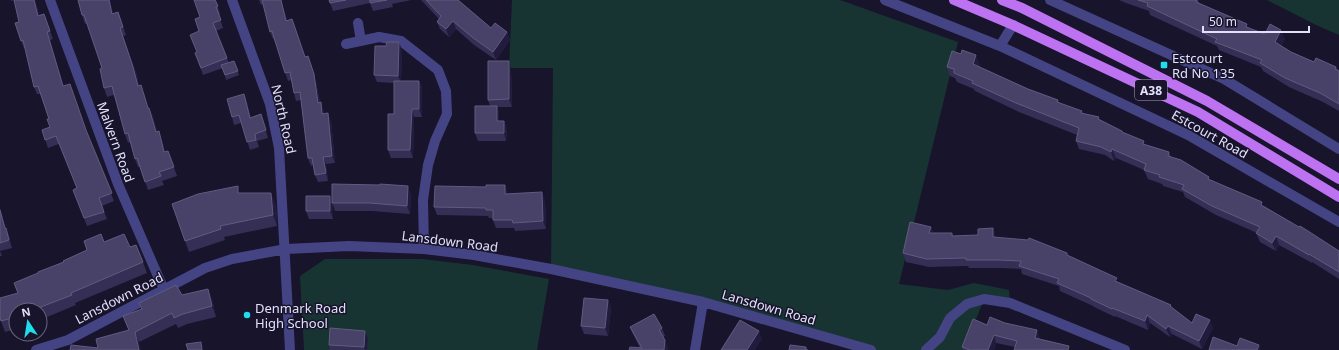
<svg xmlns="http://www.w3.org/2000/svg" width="1339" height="350" font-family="'Noto Sans',sans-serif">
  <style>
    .green { fill: #183432 }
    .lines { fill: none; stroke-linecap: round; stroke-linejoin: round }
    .street { stroke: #444485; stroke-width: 10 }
    .primary { stroke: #bd72f2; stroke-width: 10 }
    .wall { fill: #352f56 }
    .shaded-wall { fill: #211c3e }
    .building { fill: #484268; stroke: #605b7f }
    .poi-dot { fill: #1fddea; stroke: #17142b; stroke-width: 1.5 }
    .labels { text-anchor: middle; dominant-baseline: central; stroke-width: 3; stroke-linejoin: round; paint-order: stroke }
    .shield { fill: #17142b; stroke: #a6a3bd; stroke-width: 1 }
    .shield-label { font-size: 12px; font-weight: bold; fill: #e3e0fc }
    .poi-label { font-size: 13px; fill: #e3e0fc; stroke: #17142b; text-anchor: start }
    .street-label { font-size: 13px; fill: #e3e0fc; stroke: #17142b }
  </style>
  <rect width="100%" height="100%" fill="#17142b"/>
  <!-- green -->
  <path class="green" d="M512,0H840L958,42L899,284L948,290L974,283L1009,290L1010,303L984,299L964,350H871L703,302L551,269L553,68H509Z
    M1267,0H1339V35L1316,25Z
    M325,259H422L473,265L549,279L537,350H304L300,276Z"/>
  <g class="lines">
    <!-- street -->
    <path class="street" d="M50,0L118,184L164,290
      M232,0L270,104L279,148L290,350
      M885,0L1000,46L1188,135L1339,222
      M1050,0L1224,79L1339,149
      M358,23L361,41
      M346,44L379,37L401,41L438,70L446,91L447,114L435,141L428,165L423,200L424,249
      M1000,46L1013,25
      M36,350L68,340L205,268L232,259L286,249L349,246L424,249L474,255L551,269L703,302L871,350
      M695,350L703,302
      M926,350L940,337L950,318L967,304L984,299L1010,303L1125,350"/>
    <!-- primary -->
    <path class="primary" d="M954,0L1013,25L1198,112L1339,197
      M1002,0L1022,8L1207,101L1339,179"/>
  </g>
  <!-- wall -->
  <path class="wall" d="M11,0H35L39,15L44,14L53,39L50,40L63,86L87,133L114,201L102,206L107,219L87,226L73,190L77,189L59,144L48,148L42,130L50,127L49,119L41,94H37L34,87L25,48H24L21,41L19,22L14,0L11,1Z
    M78,0H110L113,14L118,12L126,35L123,36L137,75L139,86L144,94L148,108L153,116L157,132L162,140L165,152L168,151L177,176L162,181L164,185L148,190L140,167H138L135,159L130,142L128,143L125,134L114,95L107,97L104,88L102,68L87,23L85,24L82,15Z
    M216,0L220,14L219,15L223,28L216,31L229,63L234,61L239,75L226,80L223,68L203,75L195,53L197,52L199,31L200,17Z
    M259,0H281L287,20L295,27L305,57L316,82L320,102L323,110L324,114L331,121L335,163L326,164L328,181L318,182L315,175L313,165L311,166L308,158L301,100L296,101L294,93L291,80L288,81L274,39H273L270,32L263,4L261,5Z
    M329,0H411L392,4L393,7L373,11L370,3L333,11Z
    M421,0H458L491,28L507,32L510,40L496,60L474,45L456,29L449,37L440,29L437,22L439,19Z
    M1119,0H1198L1199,3L1248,27L1265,34L1285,39L1281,46L1291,52L1314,62L1336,67L1338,70L1339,71V111L1323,102L1289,87L1263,71L1261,67L1219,50L1217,46L1150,15L1149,11L1126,3Z
    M402,50L401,81H419L422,88V117H414L413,158H391L388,150L394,114V83L377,82L374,75Z
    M961,54L980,64L979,67L1028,89L1058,100L1059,103L1083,113L1099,119L1146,145L1169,152L1171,157L1210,180L1264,206L1339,251V279L1312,262V263L1279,245L1276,251L1260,242L1256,233H1257L1216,215L1185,197L1183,192L1163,186L1162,184L1148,179L1144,170L1116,158L1114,161L1105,155L1079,149L1076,141L1077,135L1019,112L975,91L974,89L957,82L955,78L950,76L947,67Z
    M511,69L512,107H497L499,113V121H504L507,129L506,141H478L475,133L490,106L488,100Z
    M244,94L251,118L261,114L268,138L257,141L259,147L250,150L241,123L234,125L232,117Z
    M380,185L411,194L410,214L372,211H335L333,205V219H309L306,211Z
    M240,193L276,204L277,226L224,237L225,240L189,252L172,204Z
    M508,193V194L545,200L546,229L515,231L514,228H496L493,220V218H489L488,216L437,215L434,207Z
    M0,208L5,228L9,236L12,248L0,251L2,256H0Z
    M931,227L933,233H952L953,236L996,237L1067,253L1068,256L1118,282L1171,305L1172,308L1192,323L1213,328L1202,349L1172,334L1170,337L1150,323L1148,330L1115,316V317L1094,307L1093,306L1060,291L1059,286L1022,274L1021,269L1001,268H969L968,266L929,267L906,262L903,253Z
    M84,241L104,242L130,247L143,262L147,273L75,303L76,305L40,320V310H16V329L5,332L1,321L18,293L14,283L38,273L87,251Z
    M182,295L212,299L216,317L187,324L178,328L176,324L139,342L98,348L129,331L123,316L141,309L139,303Z
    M608,300L611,308L608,336L584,334L581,326Z
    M1005,323L1040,338V339L1015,347L996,343L994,350H963L962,347L987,325Z
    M630,327L662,328L665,336L663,337L668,348H640L633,334Z
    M368,338L367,350H330L329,345Z"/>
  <!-- shaded-wall -->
  <path class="shaded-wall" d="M34,0H35L41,23L38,16Z
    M109,0H110L115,23L112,14Z
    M281,0L289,28L286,21Z
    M453,21L456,29L449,37L446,29Z
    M120,28L137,75L141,95L138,86Z
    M1281,30L1285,39L1278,51L1275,42Z
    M47,32L50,40L65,94L63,86Z
    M507,32L510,40L496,60L493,52Z
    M399,42L402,50L401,83L398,76Z
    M976,55L980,64L976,73L973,64Z
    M308,56L316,82L321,110L318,103Z
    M509,61L511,69L512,107L509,99Z
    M419,81L422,88V117L419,109Z
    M244,94L247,102L253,126L250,118Z
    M321,102L323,110L325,121L322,114Z
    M497,106L499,113V129L497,121Z
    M149,108L153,116L159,140L156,132Z
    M412,109L414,117L413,158L410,150Z
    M328,113L331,121L335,163L332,156Z
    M504,121L507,129L506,141L504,133Z
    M159,131L162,140L167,161L164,152Z
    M1112,149L1116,158L1114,161L1111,152Z
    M323,157L326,164L328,181L326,173Z
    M505,185L508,193V202L505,194Z
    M408,186L411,194L410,214L407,206Z
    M542,192L545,200L546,229L543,221Z
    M271,193L276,204L277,226L273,215Z
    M330,196L332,203L333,205V219L330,211Z
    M931,227L934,235L929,233Z
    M6,228L9,236L12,248L9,240Z
    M993,228L996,237V246L993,237Z
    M1276,236L1279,245L1276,251L1272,243Z
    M208,289L212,299L216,317L212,306Z
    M608,300L611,308L608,336L605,328Z
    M1147,315L1150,323L1148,330L1145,321Z
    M1210,320L1213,328L1202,349L1199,341Z
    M1168,326L1172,334L1170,337L1166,329Z
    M1037,330L1040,338L1038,346L1035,338Z
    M365,331L368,338L367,350H365L364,347Z
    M759,331L762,339L755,350H747Z
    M135,332L139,342L141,350H139Z
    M994,335L996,343L994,350H988Z
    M665,340L668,348V350H664Z
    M1259,345L1261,350H1257Z"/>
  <!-- building -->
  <path class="building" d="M14,0H34L38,16L44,14L50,31L47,32L63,86L70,84L86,130L112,193L99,198L104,212L84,218L73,190L77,188L56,136L45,140L42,130L50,127L47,119H49L38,86L34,87L23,40L21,41L15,23L19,22Z
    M78,0H109L112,14L118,12L123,27L120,28L133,67L138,86L141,85L148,108H149L156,132L159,131L164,152L168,151L174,167L159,172L161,176L145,182L137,158L135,159L128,133L125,134L112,86L104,88L100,69L102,68L84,15H82Z
    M194,0H215L218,6L216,7L221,20L213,23L227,58L201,68L195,53L197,52L190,35L199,31L195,19L200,17Z
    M262,0H281L286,21L292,19L305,57L308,56L314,74L318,103L321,102L322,114L328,113L332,156L323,157L326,173L315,175L312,158H308L300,92L294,93L290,72L285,73L272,31L270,32Z
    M329,0H346L330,3Z
    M370,0H387L370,3Z
    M426,0H458L491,28L495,23L507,32L493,52L472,37L453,21L446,29L437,22L441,16Z
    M1138,0H1197L1196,2L1247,24L1246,27L1265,34L1270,24L1281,30L1275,42L1291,52L1314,62L1316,58L1336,67L1335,69L1339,71V104L1320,93L1285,78L1260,63L1262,60L1215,42L1217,39L1147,6L1148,3Z
    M387,42H399L398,76L374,75L375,46H386Z
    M962,50L976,55L973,64L1028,89L1058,100L1057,102L1082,111L1081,113L1099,117L1098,119L1122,131V132L1144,141L1143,144L1169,152L1168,156L1181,160L1209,177L1208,179L1262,202L1261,205L1299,227L1300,226L1308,231L1339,251V272L1309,254V255L1276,236L1272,243L1256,233L1260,227L1212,206L1182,189L1184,185L1159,177L1160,175L1144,170L1146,164L1112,149L1111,152L1101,147L1076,141L1079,128L1016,103L972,83L973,81L954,73V69L947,67L952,51L961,54Z
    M234,61L238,71L225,75L221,65Z
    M488,61H509V99L488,100Z
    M394,81H419V109H412L410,150H388V114H394Z
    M244,94L250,118L261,114L266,130L255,134L256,140L247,142L239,115L232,117L227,99Z
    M475,106H497V121H504V133H475Z
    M332,184L380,185V184L408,186L407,206L369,203H332Z
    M486,185H505V194L542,192L543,221L513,223L512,220H493V210H486V208L434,207L435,186L486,187Z
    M238,186V193H271L273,215L220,226L221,229L185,241L172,204L198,194Z
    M306,196H330V211H306Z
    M0,210L5,228H6L9,240L0,243Z
    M910,222L931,227L929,233H952V236L978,235V229L993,228V237L1028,240L1029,238L1067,253V255L1117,278L1115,281L1171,305L1170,306L1192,323L1196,314L1210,320L1199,341L1168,326L1166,329L1147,315L1145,321L1112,308V309L1091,299V298L1057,283L1059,279L1019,266L1021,261L998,260H966V258L926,259L903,253Z
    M101,234L104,242L124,234L130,247L136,245L143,262L71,293L72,295L33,310H16V317L1,321L0,318V298L18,293L14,283L38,273V272L64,262L63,261L87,250L84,241Z
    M176,285L182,295L208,289L212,306L183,314L174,318L172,313L135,332L139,350H70L71,345L98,348L96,339L129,330L123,316L142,309L139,303Z
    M584,298L608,300L605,328L581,326Z
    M654,314L662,328L659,330L665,340L664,350H629L630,347L642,348L630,327Z
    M990,317L1005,323L1037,330L1035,338L1069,346L1068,350H1014L1017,341L994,335L988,350H970L962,347L973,319L987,325Z
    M740,320L759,331L747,350H721Z
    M330,328L365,331L364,347L329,345Z
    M1213,337L1237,346L1240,338L1259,345L1257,350H1209Z
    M201,342L202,350H188L186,344Z
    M790,345L806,347V350H808H789Z"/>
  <!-- markers -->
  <g class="poi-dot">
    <rect x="1160" y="61" width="8" height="8" rx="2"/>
    <circle cx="247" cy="315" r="4"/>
  </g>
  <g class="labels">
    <!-- shield labels -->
    <rect class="shield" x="1135" y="80" width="32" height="20" rx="3"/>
    <g class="shield-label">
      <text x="1151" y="90">A38</text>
    </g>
    <!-- poi labels -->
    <g class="poi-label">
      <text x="1172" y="58">Estcourt<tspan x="1172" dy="15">Rd No 135</tspan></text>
      <text x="255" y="308">Denmark Road<tspan x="255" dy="15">High School</tspan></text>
    </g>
    <!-- street labels -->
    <g class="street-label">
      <text transform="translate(284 119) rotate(77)">North Road</text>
      <text transform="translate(1210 134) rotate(29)">Estcourt Road</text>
      <text transform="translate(116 142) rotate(70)">Malvern Road</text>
      <text transform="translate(450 241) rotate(7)">Lansdown Road</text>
      <text transform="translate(119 298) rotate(-27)">Lansdown Road</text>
      <text transform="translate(769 307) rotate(16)">Lansdown Road</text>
    </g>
  </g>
  <!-- north arrow -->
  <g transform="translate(28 322) rotate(348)"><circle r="19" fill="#17142b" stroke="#69667f"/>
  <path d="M0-3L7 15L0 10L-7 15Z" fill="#1fddea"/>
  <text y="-6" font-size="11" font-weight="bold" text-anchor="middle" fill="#e3e0fc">N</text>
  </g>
  <!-- scale -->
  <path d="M1203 26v6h106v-6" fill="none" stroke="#e3e0fc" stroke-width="2"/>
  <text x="1209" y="26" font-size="12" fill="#e3e0fc" stroke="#17142b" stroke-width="3" paint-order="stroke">50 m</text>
</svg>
